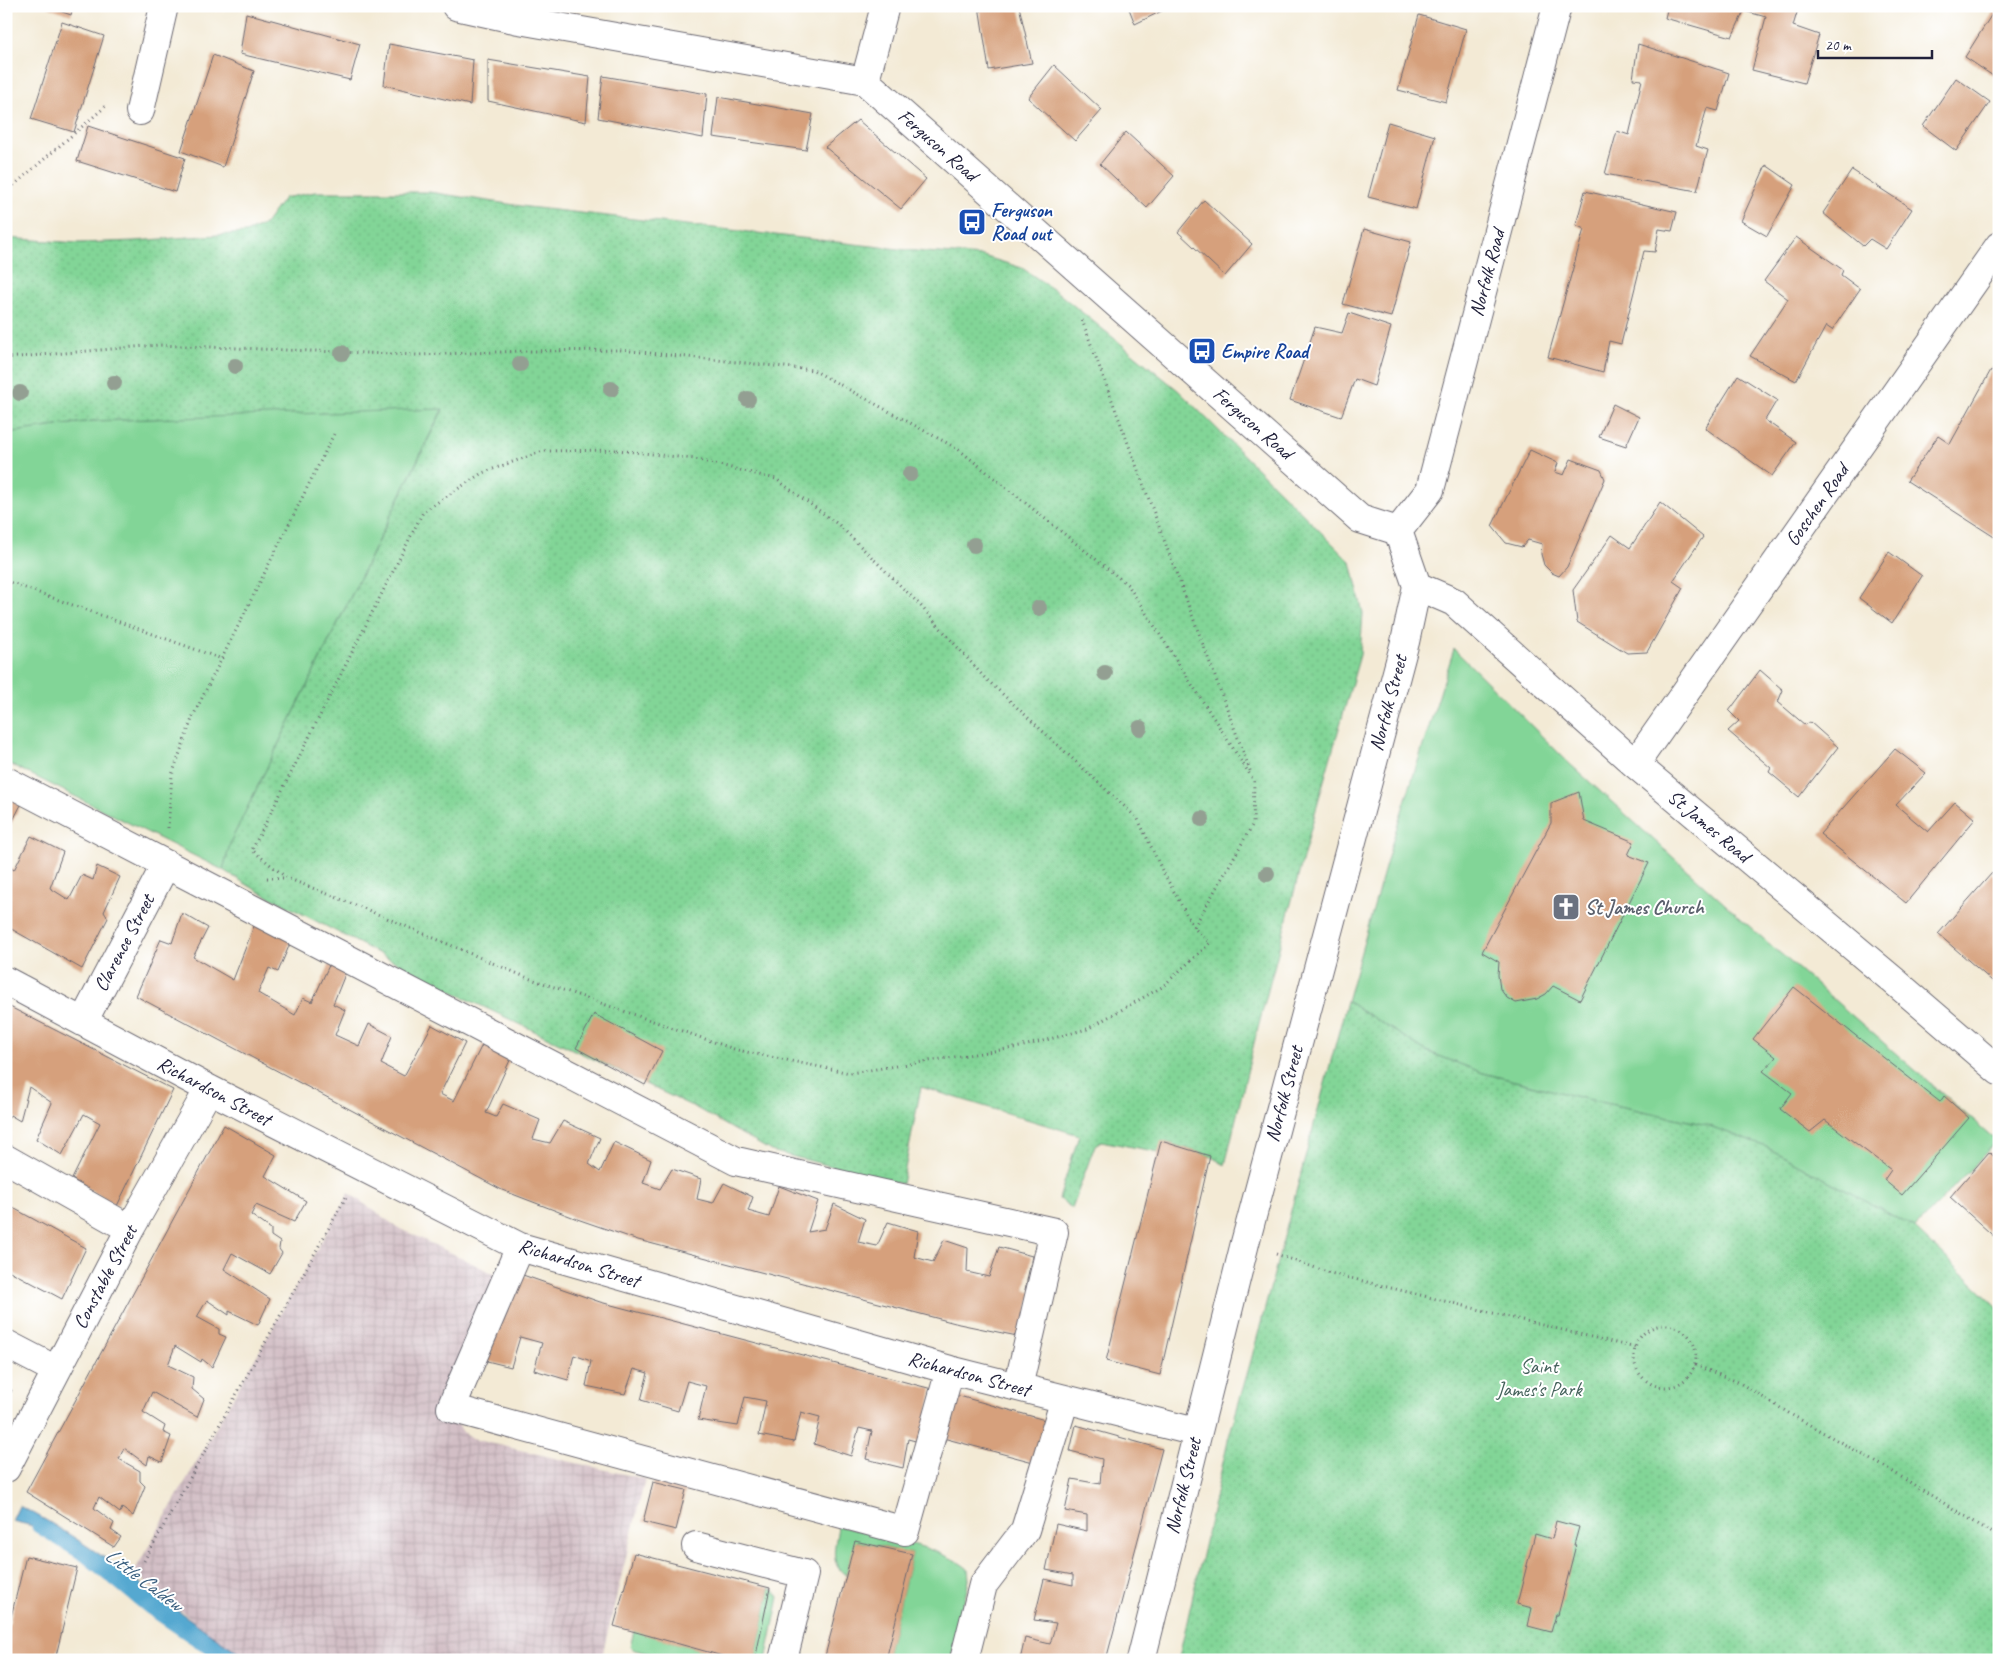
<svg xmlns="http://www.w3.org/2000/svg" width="2005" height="1666" font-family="Caveat,sans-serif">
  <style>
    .industrial { fill: url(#industrial-grid) }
    .green { fill: #82d597; stroke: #527c69 }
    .park { fill: url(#park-dots); stroke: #527c69 }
    .water { fill: #55a8d0; stroke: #3c6586 }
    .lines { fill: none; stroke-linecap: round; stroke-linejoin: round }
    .stream { stroke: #55a8d0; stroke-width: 11 }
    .building { fill: #d6a07c }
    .minor-casing { stroke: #6b6871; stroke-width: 30 }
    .path { stroke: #6b6871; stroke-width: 3; stroke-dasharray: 1 4; stroke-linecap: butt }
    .minor { stroke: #fff; stroke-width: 28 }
    .tree { fill: #939f92 }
    .labels { text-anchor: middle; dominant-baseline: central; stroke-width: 4; stroke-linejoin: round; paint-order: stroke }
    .street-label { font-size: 20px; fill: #22223b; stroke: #fff }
    .transit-label { font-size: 20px; font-weight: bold; fill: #164399; stroke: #fff; text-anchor: start }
    .worship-label { font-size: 20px; font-weight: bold; fill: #5b616d; stroke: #fff; text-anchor: start }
    .park-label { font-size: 20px; fill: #44615b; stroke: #fff }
    .water-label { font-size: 21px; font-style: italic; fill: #395e7e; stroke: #fff }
  </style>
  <defs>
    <pattern id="industrial-grid" width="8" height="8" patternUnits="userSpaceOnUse" patternTransform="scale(1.25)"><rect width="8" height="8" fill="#d2bec5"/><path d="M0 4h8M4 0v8" fill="none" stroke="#b4a3aa"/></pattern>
    <pattern id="park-dots" width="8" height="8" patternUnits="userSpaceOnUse" patternTransform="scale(1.25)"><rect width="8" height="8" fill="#82d597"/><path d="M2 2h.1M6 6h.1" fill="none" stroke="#70b783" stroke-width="1.8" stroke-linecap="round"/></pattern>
  </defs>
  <rect width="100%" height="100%" fill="#fff"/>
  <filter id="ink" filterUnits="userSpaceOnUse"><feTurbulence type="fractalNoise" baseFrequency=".02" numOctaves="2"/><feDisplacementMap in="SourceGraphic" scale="10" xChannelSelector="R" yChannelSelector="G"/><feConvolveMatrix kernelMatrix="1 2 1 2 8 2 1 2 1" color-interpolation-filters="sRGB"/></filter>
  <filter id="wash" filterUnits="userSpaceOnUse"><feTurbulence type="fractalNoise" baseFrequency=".0096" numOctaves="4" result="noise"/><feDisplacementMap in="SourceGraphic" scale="20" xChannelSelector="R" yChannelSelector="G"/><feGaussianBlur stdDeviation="1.12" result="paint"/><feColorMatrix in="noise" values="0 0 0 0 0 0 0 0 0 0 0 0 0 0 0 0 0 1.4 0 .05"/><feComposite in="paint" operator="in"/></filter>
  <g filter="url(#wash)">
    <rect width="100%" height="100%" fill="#f3ead5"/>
    <!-- industrial -->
    <path class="industrial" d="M349,1193L397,1227L505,1279L452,1415L463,1432L473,1439L645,1479L601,1660H247L203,1629L134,1572Z"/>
    <!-- green -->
    <path class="green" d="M443,408L231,841L223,870L6,762V433L92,421Z
      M1454,649L1571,765L1758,934L1997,1141L1915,1228L1766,1147L1707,1125L1582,1098L1483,1073L1426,1051L1347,1001L1394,836Z
      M838,1526C872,1534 943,1547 968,1569L969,1580L951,1660H886L912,1554L856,1541L846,1575C828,1564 836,1544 838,1526Z
      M770,1588L774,1590L779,1597L766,1660H755Z
      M634,1631L737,1660H676L635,1650L630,1647Z"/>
    <!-- park -->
    <path class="park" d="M315,192H429L528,207L925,252L983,256L1022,268L1057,292L1179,391L1351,562L1363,613L1360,655L1319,798L1254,1043L1225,1165L1210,1156L1162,1141L1159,1152L1101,1141L1095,1145L1072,1208L1059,1199L1079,1135L921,1087L902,1184L771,1151L698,1109L467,999L256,890L223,870L231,841L443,409L92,421L6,433V238L79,243L134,241L246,233L265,224L284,198Z
      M1347,1001L1426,1051L1483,1073L1582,1098L1707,1125L1766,1147L1915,1228L1999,1308V1660H1188L1179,1657L1228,1440L1250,1364Z"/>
    <!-- water -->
    <path class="water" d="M19,1506C39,1515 57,1527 75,1538C136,1577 190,1623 251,1660H230L198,1642L149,1609L84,1556L37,1527L12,1521Z"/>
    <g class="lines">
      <!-- stream -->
      <path class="stream" d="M37,1527L84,1556L149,1609L198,1642L230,1660"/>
    </g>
    <g id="blocks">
      <!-- building -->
      <path class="building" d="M45,6H73L71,15Z
        M979,6H1019L1032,63L989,70Z
        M1128,6H1172L1135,24Z
        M1668,6H1799L1793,26L1819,35L1804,83L1752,70L1766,17L1744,11L1732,37L1665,18Z
        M1997,6H1999V80L1965,57Z
        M246,13L360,44L350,80L240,54Z
        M1419,15L1466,29L1446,102L1398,90Z
        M62,22L104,36L74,132L31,119Z
        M389,44L473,60L470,105L384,85Z
        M1638,44L1729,73L1718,111L1707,108L1696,146L1708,150L1697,191L1605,174L1617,131L1629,135L1642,80L1633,79Z
        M213,55L254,71L223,167L181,151Z
        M488,60L590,77L586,122L488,101Z
        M1054,65L1102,110L1075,141L1028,98Z
        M603,76L707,94L703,138L598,118Z
        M1956,78L1990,102L1956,151L1923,126Z
        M718,97L813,114L806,150L713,137Z
        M858,120L926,179L901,209L825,147Z
        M1388,122L1435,136L1416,209L1368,197Z
        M88,126L185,158L175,192L77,161Z
        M1126,132L1174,176L1147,208L1100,164Z
        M1766,165L1795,185L1767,236L1741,221Z
        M1852,170L1912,209L1886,249L1870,239L1863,246L1823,213Z
        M1585,191L1677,212L1672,231L1659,229L1655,252L1644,251L1621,344L1609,341L1603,372L1548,357L1584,229L1576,225Z
        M1204,200L1252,244L1225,276L1178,232Z
        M1364,229L1411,242L1391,317L1343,304Z
        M1796,237L1843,270L1841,275L1860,289L1832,330L1826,326L1796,381L1750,356L1788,299L1764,281Z
        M1349,313L1391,327L1374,386L1355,379L1341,417L1290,400L1315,327L1342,333Z
        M1991,370L1999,375V540L1907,481L1938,436L1950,444Z
        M1738,375L1777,400L1765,420L1796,442L1772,476L1705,428Z
        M1613,404L1639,417L1626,446L1599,437Z
        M1530,450L1558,463L1555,472L1564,475L1571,459L1601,470L1605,479L1567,567L1559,576L1552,573L1544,565L1541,554L1542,544L1528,540L1522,547L1506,543L1492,526Z
        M1660,502L1703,537L1673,581L1683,588L1647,652L1627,653L1577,622L1573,590L1612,535L1630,548Z
        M1889,552L1922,576L1892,623L1859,598Z
        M1760,670L1783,690L1778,702L1805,725L1810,722L1838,747L1799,797L1769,772L1771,768L1728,731L1739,721L1729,711Z
        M1895,749L1926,773L1896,805L1928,832L1955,802L1975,819L1906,903L1820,834Z
        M6,787L25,797L6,834Z
        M1579,792L1584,821L1634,842L1628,855L1649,863L1580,1000L1553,986L1546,994L1537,999L1516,1003L1507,998L1500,989L1498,975L1499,962L1482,952L1551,823V803Z
        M31,836L63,852L50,888L69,900L82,875L93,880L97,866L120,877L104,912L108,918L82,969L6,926V865L14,870Z
        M1992,873L1999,879V987L1938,934Z
        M182,913L208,928L193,957L233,980L256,921L292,939L278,972L269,968L258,993L295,1015L303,998L312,1002L332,959L348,967L333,1004L345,1010L335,1035L359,1046L369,1024L392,1036L381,1064L404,1076L432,1025L465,1043L440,1094L454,1101L483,1043L511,1058L486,1113L496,1117L503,1104L540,1120L533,1139L550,1143L563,1121L600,1138L589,1164L600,1172L614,1142L651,1160L643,1183L660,1189L672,1169L701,1179L697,1199L713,1203L724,1183L753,1197L748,1211L769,1217L779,1186L818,1201L808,1232L825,1229L834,1204L865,1219L858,1242L877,1246L888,1222L918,1231L914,1257L933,1262L944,1240L968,1248L967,1272L989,1277L999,1247L1032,1256L1025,1290L1032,1293L1022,1337L959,1324L638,1240L580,1220L502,1190L136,996L161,939L172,943Z
        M1794,987L1940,1102L1944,1096L1969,1118L1902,1195L1884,1180L1891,1170L1825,1120L1810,1132L1780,1109L1792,1093L1763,1071L1776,1057L1753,1039Z
        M6,1005L173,1090L117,1206L72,1179L100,1123L84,1114L62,1155L36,1139L52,1103L29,1087L20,1121L10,1115L6,1122Z
        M594,1014L662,1051L645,1085L576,1048Z
        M224,1125L276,1155L265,1176L306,1201L294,1222L256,1205L251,1215L271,1229V1236L280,1242L279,1249L282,1253L270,1274L232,1253L224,1269L270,1299L258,1325L229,1311V1315L207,1300L197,1317L219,1329V1334L226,1337L212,1367L202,1359L201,1362L175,1346L168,1365L193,1377L192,1389L204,1399L197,1417L152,1392L143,1412L165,1426L163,1432L171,1436L162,1462L149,1456L147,1465L124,1448L119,1459L140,1471V1481L145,1486L133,1516L122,1508L120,1513L99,1497L94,1508L114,1523L111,1530L121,1537L114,1547L26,1492Z
        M1161,1141L1210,1156L1160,1375L1106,1361Z
        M1989,1152L1999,1161V1241L1950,1197Z
        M6,1204L86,1248L62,1299L6,1269Z
        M520,1274L600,1302L932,1389L923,1443L908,1439L903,1468L866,1459L872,1431L859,1428L851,1456L814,1444L820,1417L801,1412L794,1442L759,1435L766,1401L745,1397L738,1426L698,1420L706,1386L687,1381L678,1411L641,1400L648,1373L634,1369L625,1394L586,1386L591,1361L574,1355L568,1380L534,1370L542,1343L520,1337L511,1367L487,1361L500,1319Z
        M6,1387L12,1390L6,1403Z
        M952,1394L1045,1420L1037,1463L943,1438Z
        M1076,1425L1162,1449L1106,1660H1020L1025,1638L1050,1644L1056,1623L1034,1620L1044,1579L1073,1585V1575L1046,1570L1056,1524L1087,1531V1515L1065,1511L1072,1479L1100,1484L1102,1459L1070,1451Z
        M653,1482L686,1490L676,1530L643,1522Z
        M1556,1521L1579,1527L1574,1545H1576L1558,1615H1556L1551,1632L1528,1626L1532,1608L1517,1604L1535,1534L1552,1539Z
        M855,1541L912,1554L886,1660H824Z
        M634,1553L770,1588L755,1660H737L614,1626Z
        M26,1556L77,1568L55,1660H6V1637Z"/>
    </g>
  </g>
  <g filter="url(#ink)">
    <use href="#blocks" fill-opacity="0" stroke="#6b6871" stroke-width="1"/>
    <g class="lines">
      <defs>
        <path id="minor" d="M456,6L519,20L865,81L1360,519L1398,531
          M865,81L885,6
          M140,111L164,6
          M1398,531L1430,490L1557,6
          M1417,586L1454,602L1635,764L1894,981L1999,1071
          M1635,764L1999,246
          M6,781L736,1161L1054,1232L1018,1387
          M6,981L209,1089L520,1247L950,1370L1196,1432
          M83,1022L166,864
          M6,1159L130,1229
          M520,1247L451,1408L905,1531L950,1370
          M6,1344L56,1370
          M6,1468L130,1229L209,1089
          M696,1546L804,1574L783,1660
          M964,1660L983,1585L1025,1530L1065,1399
          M1141,1660L1245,1243L1405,642L1417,586L1398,531"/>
      </defs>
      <!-- minor casing -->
      <use href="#minor" class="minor-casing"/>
      <!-- path -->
      <path class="path" d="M6,192L106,106
        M1082,320L1251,773
        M6,358L158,345L417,355L525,351L621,350L813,370L958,449L1128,585L1254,781L1253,824L1194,927
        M617,450L695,459L776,479L839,525L920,605L984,677L1138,819L1162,870L1194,928L1210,943L1162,987L1087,1029L1020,1047L850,1073L737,1050L528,978L363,908L287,878L252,850L423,512L482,473L543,451Z
        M6,581L222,659
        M168,828L172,775L193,716L335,432
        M267,878H286
        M1276,1254L1330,1273L1636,1348
        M1634 1356a31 31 0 1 1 62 0a31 31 0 1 1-62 0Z
        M1695,1365L1738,1382L1792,1415L1890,1470L1999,1537
        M144,1561L346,1197"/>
      <!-- minor -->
      <use href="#minor" class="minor"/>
    </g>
    <!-- trees -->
    <g class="tree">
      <circle cx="342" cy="353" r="8"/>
      <circle cx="520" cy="364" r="8"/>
      <circle cx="235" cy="366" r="8"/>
      <circle cx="114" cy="383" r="8"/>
      <circle cx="611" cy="389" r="8"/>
      <circle cx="20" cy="393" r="8"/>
      <circle cx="748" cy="399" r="8"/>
      <circle cx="910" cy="474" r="8"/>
      <circle cx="974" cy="545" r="8"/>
      <circle cx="1039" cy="608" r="8"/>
      <circle cx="1105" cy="673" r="8"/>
      <circle cx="1140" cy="728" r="8"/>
      <circle cx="1202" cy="819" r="8"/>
      <circle cx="1267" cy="874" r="8"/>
    </g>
  </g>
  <!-- icons -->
  <defs>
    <symbol id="bus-square" viewBox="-11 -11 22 22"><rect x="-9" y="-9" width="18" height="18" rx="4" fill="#1a4fb4" stroke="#fff"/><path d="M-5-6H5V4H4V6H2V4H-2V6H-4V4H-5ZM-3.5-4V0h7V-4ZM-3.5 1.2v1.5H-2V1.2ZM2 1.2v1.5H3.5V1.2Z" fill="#fff"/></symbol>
    <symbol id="church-square" viewBox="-11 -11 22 22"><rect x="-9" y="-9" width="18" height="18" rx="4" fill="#6b7280" stroke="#fff"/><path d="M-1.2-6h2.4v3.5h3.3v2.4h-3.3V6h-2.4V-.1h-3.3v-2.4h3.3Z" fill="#fff"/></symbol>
  </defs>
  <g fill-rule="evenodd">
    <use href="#bus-square" x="956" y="206" width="32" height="32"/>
    <use href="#bus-square" x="1186" y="335" width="32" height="32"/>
    <use href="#church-square" x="1550" y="891" width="32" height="32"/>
  </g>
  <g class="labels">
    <!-- street labels -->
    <g class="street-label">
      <text transform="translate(938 145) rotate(41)">Ferguson Road</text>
      <text transform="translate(1487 273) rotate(-75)">Norfolk Road</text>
      <text transform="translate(1253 423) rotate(41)">Ferguson Road</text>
      <text transform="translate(1817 505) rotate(-55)">Goschen Road</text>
      <text transform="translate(1388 703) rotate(-75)">Norfolk Street</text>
      <text transform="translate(1709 826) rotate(40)">St James Road</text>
      <text transform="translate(124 943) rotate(-62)">Clarence Street</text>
      <text transform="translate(214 1091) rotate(28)">Richardson Street</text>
      <text transform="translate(1284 1094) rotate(-75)">Norfolk Street</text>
      <text transform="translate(579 1263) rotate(17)">Richardson Street</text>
      <text transform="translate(105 1277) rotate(-62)">Constable Street</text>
      <text transform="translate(969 1374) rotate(15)">Richardson Street</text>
      <text transform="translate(1183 1486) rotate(-76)">Norfolk Street</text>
    </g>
    <!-- transit labels -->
    <g class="transit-label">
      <text x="991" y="210">Ferguson<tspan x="991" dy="23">Road out</tspan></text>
      <text x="1221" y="351">Empire Road</text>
    </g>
    <!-- worship labels -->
    <g class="worship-label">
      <text x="1585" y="907">St James Church</text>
    </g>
    <!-- park labels -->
    <g class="park-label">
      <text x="1539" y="1366">Saint<tspan x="1539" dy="23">James's Park</tspan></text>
    </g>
    <!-- water labels -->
    <g class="water-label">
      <text transform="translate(144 1579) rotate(37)">Little Caldew</text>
    </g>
  </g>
  <!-- margin -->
  <rect width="2005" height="1666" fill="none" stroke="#fff" stroke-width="25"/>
  <!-- scale -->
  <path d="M1818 50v8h114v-8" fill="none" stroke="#22223b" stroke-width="2.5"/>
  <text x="1825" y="50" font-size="15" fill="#22223b" stroke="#ffffff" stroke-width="4" paint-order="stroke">20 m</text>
</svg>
